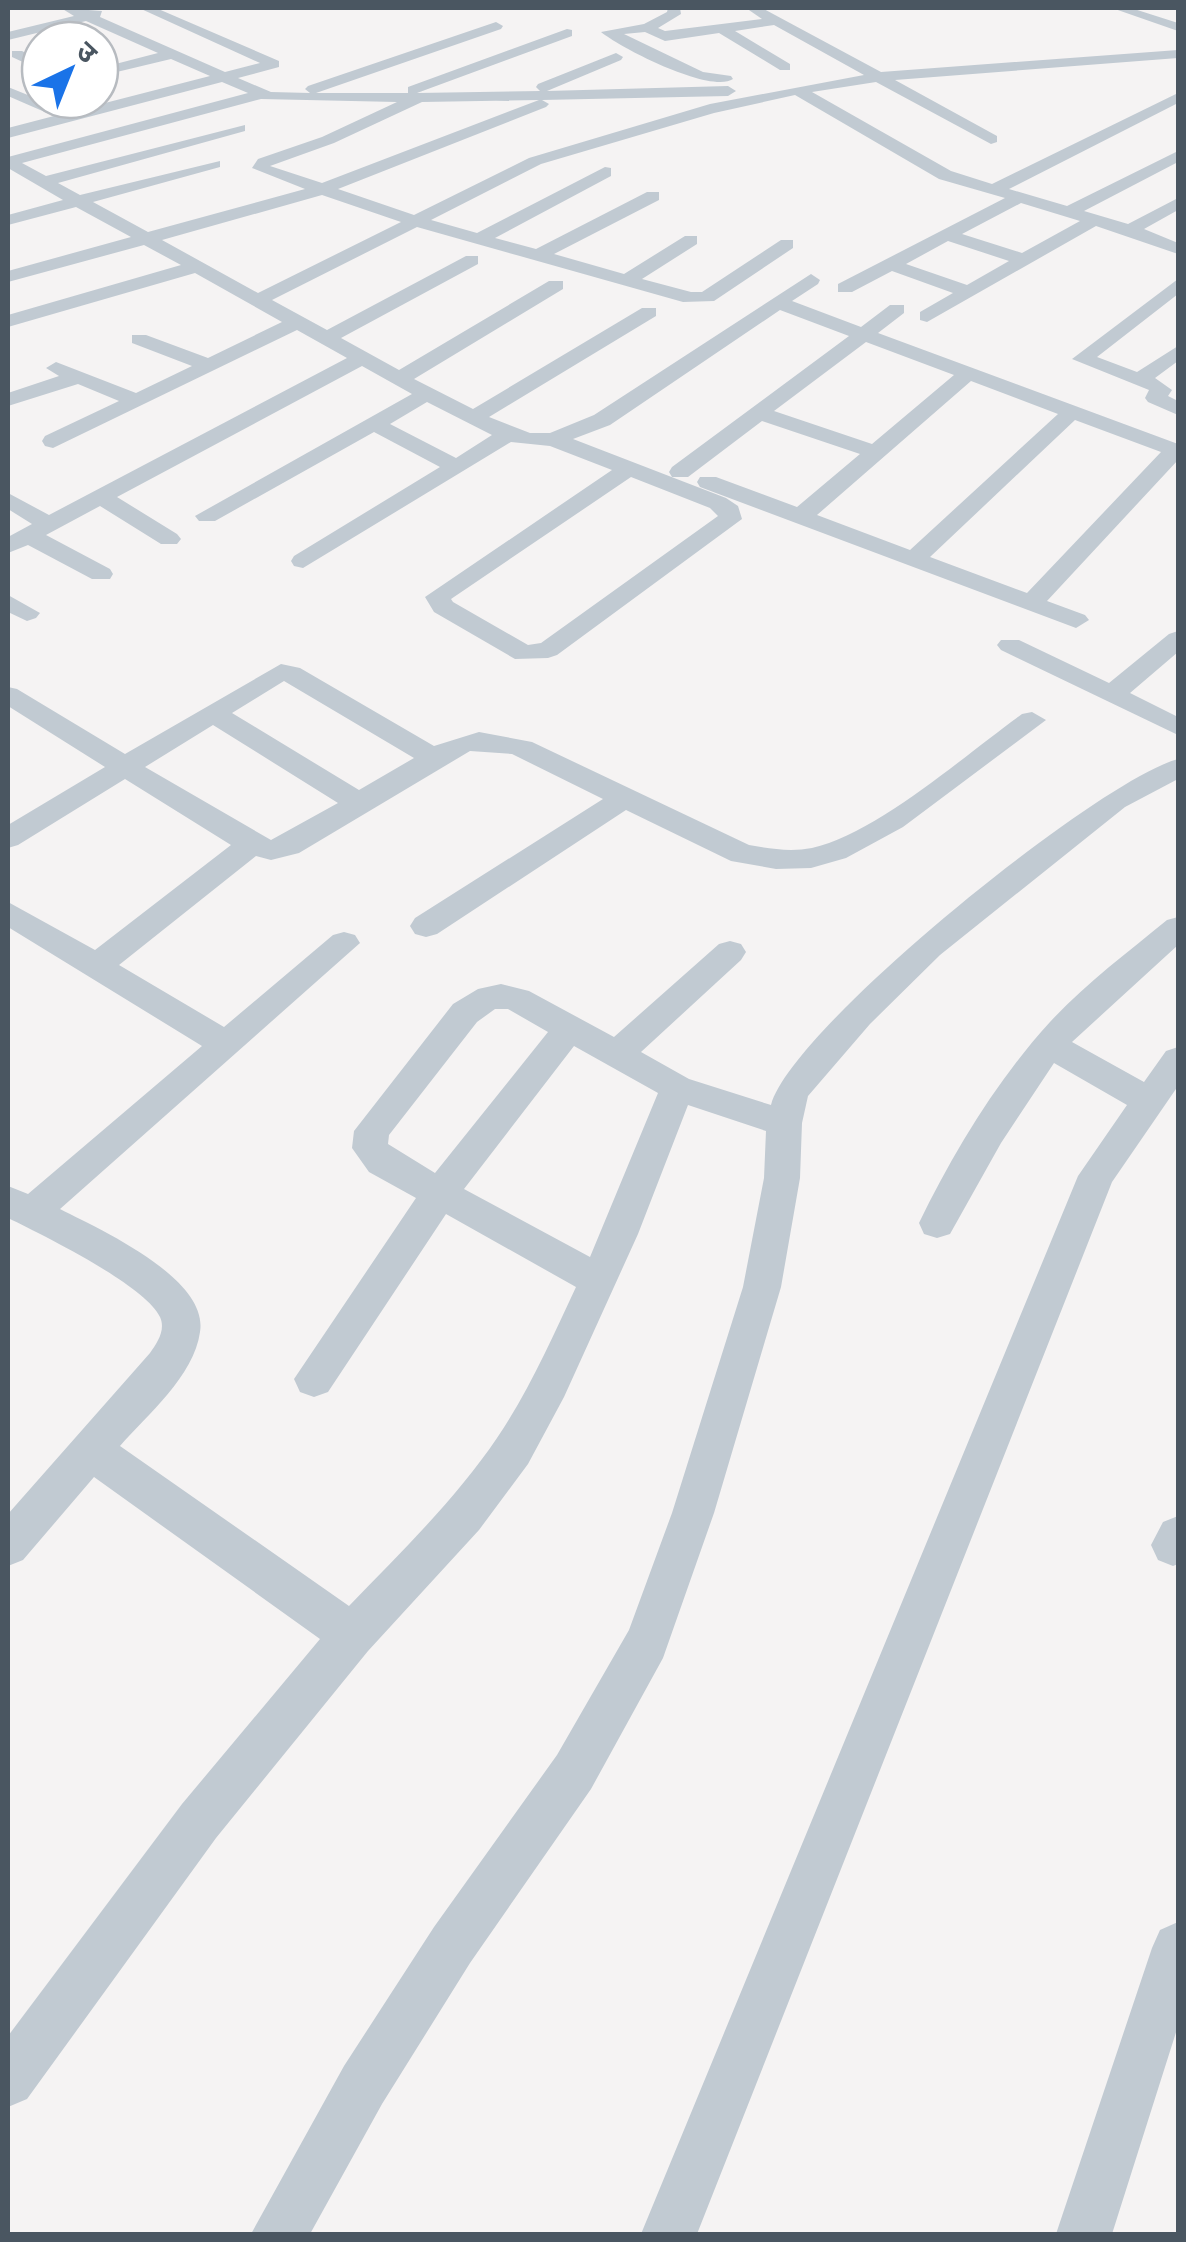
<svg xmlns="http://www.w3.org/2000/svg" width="1186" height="2242" font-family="Manrope,'Noto Sans Devanagari',sans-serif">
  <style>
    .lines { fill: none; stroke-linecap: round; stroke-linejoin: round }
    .minor { fill: #c1cad2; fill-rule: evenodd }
  </style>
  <rect width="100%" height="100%" fill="#f5f3f3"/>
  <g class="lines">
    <!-- minor -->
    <path class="minor" d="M61,8L102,11L100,17L225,72L260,63L139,8H156L279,61V67L238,78L271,92L310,93L305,89L308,86L496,22L503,26L501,29L316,93H408V87L567,29L572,30V36L417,93L540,91L536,87L538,84L616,53L623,57L621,60L547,91L728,86L736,91L728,96L542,100L549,104L546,107L338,189L414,215L529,158L710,104L864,75L774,25L735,31L790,64V70H780L719,33L665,41L645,32L624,34L703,72L731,76L733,79C711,94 622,49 601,32L644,24L667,12L668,8H680L681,14L658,28L665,31L762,19L746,8H762L881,72L1178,50V58L895,80L997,136V142L991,144L876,82L812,92L951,171L992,184L1178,93V103L1009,189L1067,206L1178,151V162L1084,211L1128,224L1178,198V210L1144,229L1178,243V254L1096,226L927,322L920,320V312L953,293L892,271L852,292H838V284L1005,198L939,179L795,95L714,113L541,164L431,220L477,233L605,167L611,168V176L495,238L536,249L647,192H659V200L554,254L624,274L685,236H697V244L642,279L691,292H702L781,240H793V248L714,301L683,302L417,227L272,300L327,330L466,256H478V264L341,338L399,370L549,281H563V289L414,379L473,409L642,308H656V316L489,417L530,433H550L594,415L811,274L820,280L818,284L792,301L861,327L890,305H904V313L878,333L1178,444V460L1047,601L1085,615L1089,620L1076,628L700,487L697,482L700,477H716L797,507L860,454L762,421L688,477H672L669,472L672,467L849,336L780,310L610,425L573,439L726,498L738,506L742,519L557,655L548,658L515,659L434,612L425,597L612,470L550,446L511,442L303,568L294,566L291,561L294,556L440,467L374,432L215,521H199L195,516L412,394L362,366L117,497L177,534L181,539L177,544H161L100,506L46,535L110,569L113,574L110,579H92L28,545L8,553V537L32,524L8,509V493L49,515L347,358L297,330L53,448L45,446L42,441L45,436L119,401L78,384L8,406V393L59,376L46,368L56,362L136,393L192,366L132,343V335H146L208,358L282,322L195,273L8,327V315L181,265L144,245L8,282V271L131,237L76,207L8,225V215L63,200L8,168V157L248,93L222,82L8,138V128L54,116L8,96V87L70,112L210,76L171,59L100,76V68L158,53L86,21L8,40V32L74,16ZM261,99L397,102L322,137L258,159L252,168L305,189L148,232L93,202L220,167V161L80,195L58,183L245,131V125L46,176L22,163ZM539,100L322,183L270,166L334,143L422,102ZM322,195L401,222L258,293L162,240ZM1021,203L1080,221L1022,253L962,234ZM948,241L1009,261L967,285L906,264ZM866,342L954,375L872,444L774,411ZM971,381L1058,414L910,550L817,515ZM427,402L492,435L456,458L390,424ZM1075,420L1161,452L1027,593L930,557ZM631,477L710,508L718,516L541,643L528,645L453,602L451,599Z
      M1112,8H1131L1178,23V31Z
      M12,51H22L40,60V70L12,57Z
      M1178,279V294L1097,357L1137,372L1178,346V361L1155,378L1172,390L1168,396L1178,401V415L1148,402L1145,398L1149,390L1072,359Z
      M8,595L40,613L36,618L27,621L8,612Z
      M1178,631V652L1130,693L1178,717V735L1001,650L997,645L1001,640H1019L1109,683L1169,634Z
      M281,664L300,668L434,746L479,732L532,742L749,845C770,849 791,852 812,848C878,833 966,754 1022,714L1032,712L1046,720L903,827L846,858L811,868L776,869L731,861L626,810L437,934L426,937L415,934L410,926L415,918L603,799L512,754L470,751L299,853L271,860L256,856L119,965L224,1027L333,935L344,932L355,935L360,943L60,1209C99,1229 209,1278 200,1332C194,1376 147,1415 120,1446L349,1606C401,1552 455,1500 497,1438C529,1391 552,1338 576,1287L446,1214L328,1392L314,1397L300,1392L294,1379L416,1198L369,1172L352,1148L354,1131L453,1004L478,989L501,984L529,991L614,1037L719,944L730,941L741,944L746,952L741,960L641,1052L689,1079L771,1105C791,1028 1099,780 1178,759V779L1125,807L940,955L870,1024L808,1096L802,1123L800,1178L781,1287L714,1513L663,1658L591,1789L470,1963L382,2104L310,2234H251L344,2066L434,1927L557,1755L629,1630L672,1513L743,1287L764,1178L766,1131L688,1105L638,1234L564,1397L528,1464L479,1530L368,1651L216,1838L27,2099L8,2107V2036L182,1804L320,1639L94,1477L23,1560L8,1566V1514L150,1353C157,1343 166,1330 160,1317C145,1285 41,1234 8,1218V1186L28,1194L202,1046L8,927V902L95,950L231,845L125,779L18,845L8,848V825L105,767L8,706V687L17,689L125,754ZM284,681L414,758L359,790L232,713ZM213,725L338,803L271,840L145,767ZM495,1009H508L548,1032L435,1173L388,1144L389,1135L477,1022ZM574,1046L658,1093L590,1257L464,1189Z
      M1178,917V945L1072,1042L1144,1082L1166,1051L1178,1047V1086L1112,1182L697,2234H641L1078,1176L1127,1105L1054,1063L1001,1143L950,1234L937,1238L924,1234L919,1223C953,1153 997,1080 1050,1022C1085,984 1127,953 1167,920Z
      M1178,1516V1564L1173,1566L1158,1560L1151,1545L1163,1522Z
      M1178,1922V2026L1112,2234H1056L1152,1948L1160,1930Z"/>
  </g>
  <!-- border -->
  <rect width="1186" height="2242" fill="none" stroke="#4a5661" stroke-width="20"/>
  <!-- north arrow -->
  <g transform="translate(70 70) rotate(43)"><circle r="48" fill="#ffffff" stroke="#b7bbc0" stroke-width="2.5"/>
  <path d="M0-8L18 38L0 25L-18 38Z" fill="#1a73e8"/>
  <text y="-15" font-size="28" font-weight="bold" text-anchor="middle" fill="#4a5661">उ</text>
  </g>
</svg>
